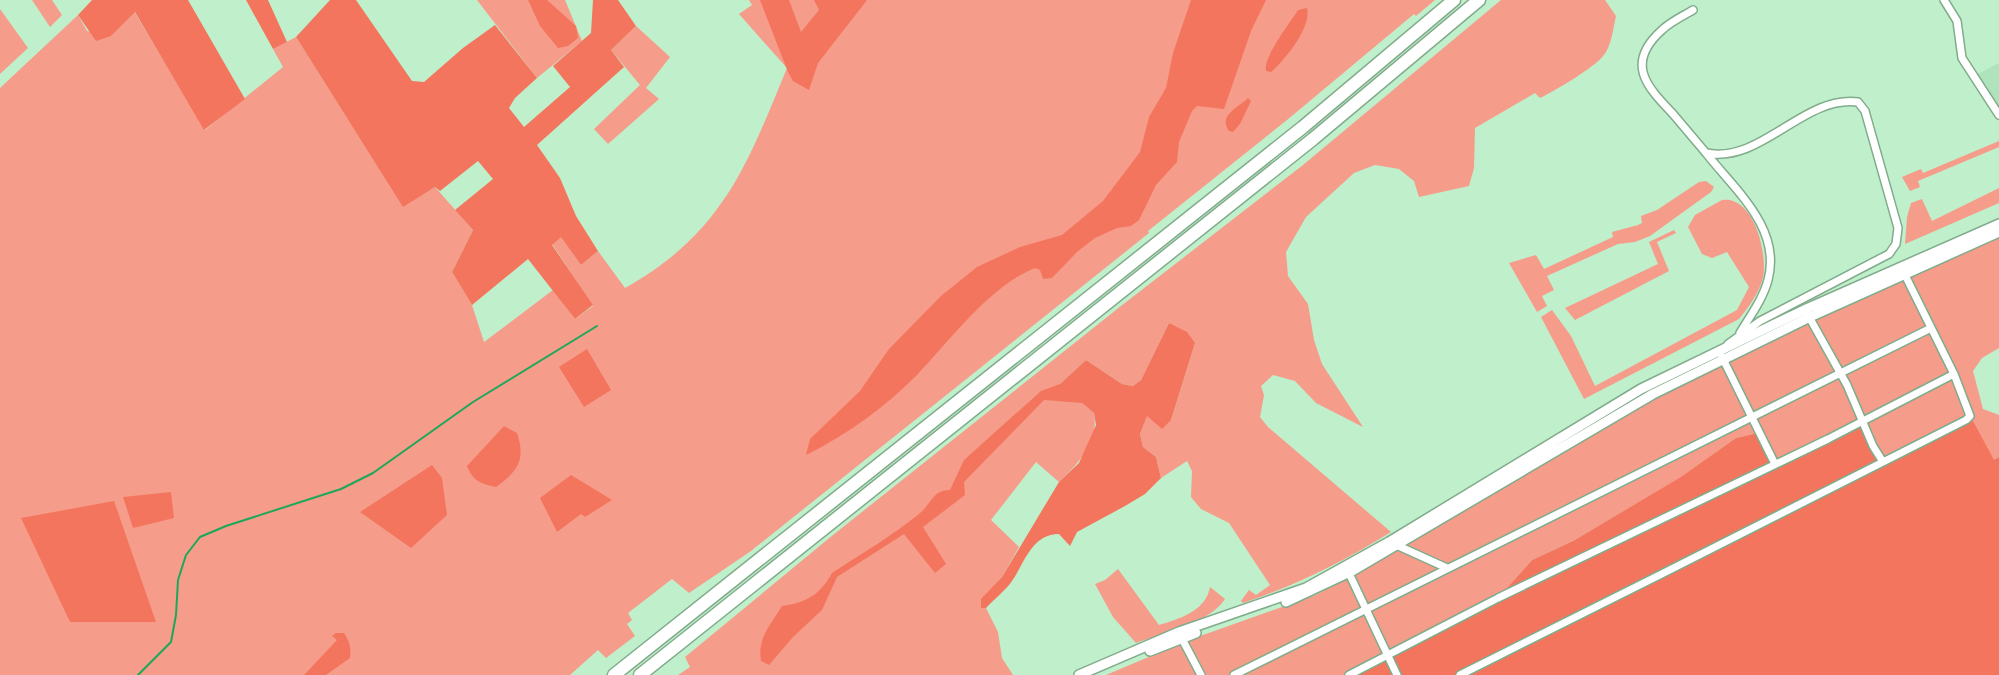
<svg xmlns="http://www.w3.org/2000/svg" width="1999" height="675" font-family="Overpass,sans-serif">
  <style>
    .built { fill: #afe3bc }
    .green { fill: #f69c8a }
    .forest { fill: #f4755e }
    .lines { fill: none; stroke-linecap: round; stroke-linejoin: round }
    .stream { stroke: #1da758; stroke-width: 2 }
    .minor-casing { stroke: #80ac8b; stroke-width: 10 }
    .secondary-casing { stroke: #80ac8b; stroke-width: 12 }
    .motorway-casing { stroke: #80ac8b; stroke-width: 15 }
    .minor { stroke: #fff; stroke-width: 7 }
    .secondary { stroke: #fff; stroke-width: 9 }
    .motorway { stroke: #fff; stroke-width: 12 }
  </style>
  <rect width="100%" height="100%" fill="#c0efcb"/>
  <!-- built -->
  <path class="built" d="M1999,63V109L1976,75Z"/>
  <!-- green -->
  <path class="green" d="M32,0H52L62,15L50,27Z
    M477,0H565L582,41L537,78Z
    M749,0H1435L1416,16L1414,14L1287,120L1148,231L1149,233L751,551L689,593L672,579L628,613L632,620L627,624L635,636L606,658L598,650L570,675H0V88L78,15L87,31L111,36L134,11L205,130L283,67L273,49L296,37L403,206L435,187L473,230L452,272L472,305L484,342L553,290L575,319L593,306L552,244L561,236L581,265L598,251L625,288C723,233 747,165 787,68L739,14L752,5Z
    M1501,0H1605L1616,16C1613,28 1612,46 1603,56C1595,67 1553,92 1540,98L1535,93L1475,128L1474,168L1469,186L1419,197L1414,181L1399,169L1375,165L1354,173L1306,217L1286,252L1288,276L1308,304L1314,340L1322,364L1363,427L1316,403L1295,381L1273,375L1261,386L1264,395L1260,417L1268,427L1391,532C1343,562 1297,585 1243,603L1241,601L1249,590L1256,595L1270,585L1229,523L1201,509L1191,497L1192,471L1187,461L1161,478L1156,457L1143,447L1140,434L1147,415L1171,420L1195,343L1169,323L1141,380L1133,386L1122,384L1086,360L1060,384L1094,413C1099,441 1079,463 1059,482L1036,462L991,520L1019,547L1002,577L981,600V607L986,608L998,632L1002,658L1013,675H678L690,667L685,657L833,535L1121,306L1303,165Z
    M0,9L28,48L0,74Z
    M636,26L670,57L646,88L659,99L608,144L594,129L640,85L611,50Z
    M1999,141V147L1918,181L1920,187L1910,191L1902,177L1921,169L1923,173Z
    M1706,181L1714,187L1711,192L1650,236L1635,242L1618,244L1547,276L1554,290L1542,296L1547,306L1537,312L1509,263L1536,255L1544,269L1613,237L1612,232L1638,225L1642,223L1641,216L1657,210L1699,182Z
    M1999,188V203L1905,244L1907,217L1911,203L1922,199L1932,221Z
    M1722,200C1754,195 1768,254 1763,278C1759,293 1748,308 1739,319L1584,399L1541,317L1552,310L1571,336L1595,386L1737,310L1749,287L1727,252L1712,258L1702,254L1688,227L1695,215Z
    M1674,230L1676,233L1657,242L1669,271L1575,320L1565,308L1658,264L1649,242Z
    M1999,235V348L1982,358L1973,371L1983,409L1999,415V457L1995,460L1775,464L1762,432L1736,438L1682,477L1573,541L1532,560L1498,598L1349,675H1106L1189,640L1316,595L1476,503L1679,382Z
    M1118,569L1159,625C1179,619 1206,611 1210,587L1225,599C1210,623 1163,633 1136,643L1113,617L1095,584L1105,580Z"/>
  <!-- forest -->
  <path class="forest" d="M92,0H188L245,99L204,130L135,12L111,36L96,41L78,15Z
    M246,0H268L287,42L273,49Z
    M330,0H356L412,81L424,82L463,48L495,25L537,78L515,98L509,108L524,127L570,87L553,66L591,33L593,0H618L636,26L611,50L624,67L537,145L560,178L576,216L598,251L581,265L561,237L552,245L593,305L575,319L528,259L472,305L452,272L473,230L455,210L493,179L478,161L440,191L435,187L403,207L296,37Z
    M528,0H547L576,26L578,38L568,46L558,48L540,26Z
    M760,0H789L801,32L819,10L814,0H867L818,63L809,90L793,81L788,72Z
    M1191,0H1266L1251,31L1224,109L1197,106L1192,111L1179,142L1177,162L1156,185L1139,220L1131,226L1117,228L1095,238L1078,251L1052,278L1043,279L1040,270L1035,268C990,286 950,340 917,375C884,408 848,434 806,455L810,439L860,391L889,349L941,296L977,267L1020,247L1062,235L1103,201L1140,152L1149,117L1166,88L1173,53Z
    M1307,8C1312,27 1285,60 1271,72L1266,71C1263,57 1290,23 1298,10Z
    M1248,98L1251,101L1240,124L1233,132L1229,131C1218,115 1238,108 1248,98Z
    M1169,323L1187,332L1195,343L1171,420L1162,429L1147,416L1140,434L1143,447L1156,457L1161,478L1145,494L1125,506L1077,532L1070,546L1059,534C1032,534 1025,562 1012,581C1005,591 994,599 986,608H981V599L1002,577L1059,482L1079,463L1096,425L1094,413L1082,403L1044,400L964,482L965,495L923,527L946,564L935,573L904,534L837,577L822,610L793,637L769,665L761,661C757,638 771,624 782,606C806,603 821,594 832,573C861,554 892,536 919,514C931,505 932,490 950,490L964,460L1041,391L1060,384L1086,360L1122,384L1133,386L1141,380Z
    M587,349L611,390L584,407L559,367Z
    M1862,421L1883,462L1973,421L1994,460L1999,457V675H1349L1498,598L1532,560L1573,541L1681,477L1736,438L1762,432L1775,464Z
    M504,426L517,433C526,460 518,471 496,487C481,484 473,481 467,466Z
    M432,465L442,478L447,515L411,548L360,512Z
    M571,475L612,500L585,517L581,514L557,532L540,498Z
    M171,492L174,518L133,528L123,497Z
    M114,501L156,622H70L21,518Z
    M336,633H344C350,642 351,647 350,658L326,675H304L337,640L332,636Z"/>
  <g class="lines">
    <!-- stream -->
    <path class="stream" d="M138,675L171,642L176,615L178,580L186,555L200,537L226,526L341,489L373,473L473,402L597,326"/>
    <defs>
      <path id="minor" d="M1944,0L1957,21L1962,58L1999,115
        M1693,10C1683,16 1670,22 1662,30C1625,63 1646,86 1673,114C1684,127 1695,140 1706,153C1762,164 1803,95 1858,102L1865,111L1898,228L1896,244L1889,254L1760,321L1728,344
        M1706,153C1734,189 1782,228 1768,280C1763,299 1750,316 1740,333
        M1808,315L1847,385L1873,446L1883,462
        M1722,357L1775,464
        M1394,544L1447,568
        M1347,569L1397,675
        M1180,635L1201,675
        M1234,675L1931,328
        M1349,675L1498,598L1828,439L1954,374
        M1460,675C1629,591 1798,505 1966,420L1970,416L1954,374L1903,271"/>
      <path id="secondary" d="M1286,602L1352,571L1653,394L1810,317L1999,232
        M1150,651L1196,633
        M1079,675L1179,632L1306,588L1389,542L1641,389L1806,309L1999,224"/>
      <path id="motorway" d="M614,675L1303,127L1454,0
        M640,675L1313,139L1479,0"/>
    </defs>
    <!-- minor casing -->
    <use href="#minor" class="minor-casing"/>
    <!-- secondary casing -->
    <use href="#secondary" class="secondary-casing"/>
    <!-- motorway casing -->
    <use href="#motorway" class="motorway-casing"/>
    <!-- minor -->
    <use href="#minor" class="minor"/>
    <!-- secondary -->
    <use href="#secondary" class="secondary"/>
    <!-- motorway -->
    <use href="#motorway" class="motorway"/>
  </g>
</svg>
